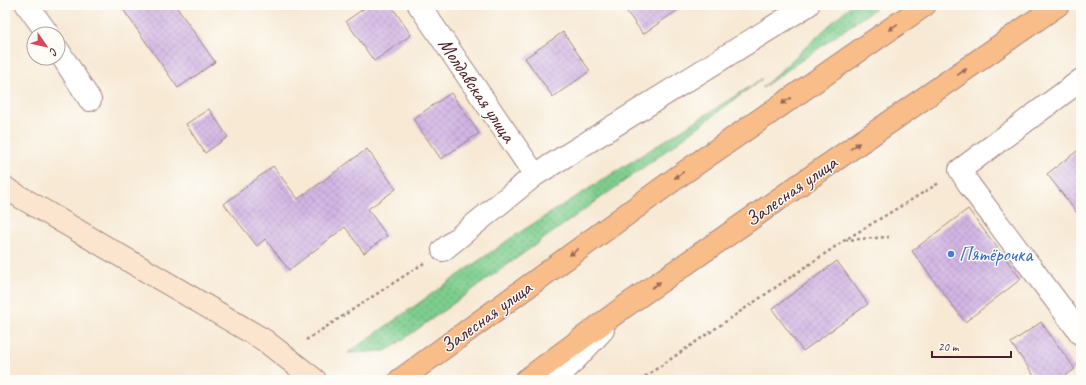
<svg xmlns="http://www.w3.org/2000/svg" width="1086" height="385" font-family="Caveat,sans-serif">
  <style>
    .grass { fill: url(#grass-dots); stroke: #64765c }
    .building { fill: url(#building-cross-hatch) }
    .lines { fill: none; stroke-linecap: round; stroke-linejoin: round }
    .minor-casing { stroke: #a08480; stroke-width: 24 }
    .tertiary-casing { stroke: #a08480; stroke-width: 24 }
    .secondary-casing { stroke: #a08480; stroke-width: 24 }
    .primary-casing { stroke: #a08480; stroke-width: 24 }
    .path { stroke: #a08480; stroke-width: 2.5; stroke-dasharray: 3 3; stroke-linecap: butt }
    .minor { stroke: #fff; stroke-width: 22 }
    .tertiary { stroke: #fff; stroke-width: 22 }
    .secondary { stroke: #fce5cf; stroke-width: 22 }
    .primary { stroke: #f8bd88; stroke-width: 22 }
    .oneway { fill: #986655 }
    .shop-dot { fill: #3f7fe0; stroke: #fdfcf7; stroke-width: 1.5 }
    .labels { text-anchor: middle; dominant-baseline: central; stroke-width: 3; stroke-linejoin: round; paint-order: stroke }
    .street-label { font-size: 20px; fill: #4a1f2b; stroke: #fdfcf7 }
    .shop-label { font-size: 20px; fill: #366cbe; stroke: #fdfcf7; text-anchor: start }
  </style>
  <defs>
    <pattern id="grass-dots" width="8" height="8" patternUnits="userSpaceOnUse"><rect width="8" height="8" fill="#7dcd8d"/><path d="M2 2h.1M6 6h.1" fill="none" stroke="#68a673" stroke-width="1.8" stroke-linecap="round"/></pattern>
    <pattern id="building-cross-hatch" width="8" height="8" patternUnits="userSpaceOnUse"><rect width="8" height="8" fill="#d2b6e4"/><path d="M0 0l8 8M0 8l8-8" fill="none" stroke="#b69cc4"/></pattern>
  </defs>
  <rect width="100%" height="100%" fill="#fdfcf7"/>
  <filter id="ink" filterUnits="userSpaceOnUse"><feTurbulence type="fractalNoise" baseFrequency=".025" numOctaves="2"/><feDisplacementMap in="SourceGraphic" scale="8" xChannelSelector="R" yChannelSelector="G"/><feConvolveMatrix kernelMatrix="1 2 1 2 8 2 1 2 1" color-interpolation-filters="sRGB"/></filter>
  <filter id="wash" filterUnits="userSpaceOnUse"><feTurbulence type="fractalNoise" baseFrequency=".012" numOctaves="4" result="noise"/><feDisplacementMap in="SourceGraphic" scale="16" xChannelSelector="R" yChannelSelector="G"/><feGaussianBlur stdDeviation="0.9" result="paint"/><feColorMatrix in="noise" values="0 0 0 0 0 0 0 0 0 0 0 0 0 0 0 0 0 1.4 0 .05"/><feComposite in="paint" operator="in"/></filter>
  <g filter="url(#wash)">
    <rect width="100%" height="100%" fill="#f7e9d4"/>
    <!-- grass -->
    <path class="grass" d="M851,5H880L762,88Z
      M762,79L655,159L394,346L385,351L348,353L514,236Z"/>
    <g id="blocks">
      <!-- building -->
      <path class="building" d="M120,5H175L215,62L178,88Z
        M369,5H391L411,35L374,61L346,21Z
        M622,5H685L643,34Z
        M563,32L590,71L553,97L525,58Z
        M451,93L479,133L441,159L413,119Z
        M209,109L228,137L205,153L186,124Z
        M1081,148V218L1047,174Z
        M367,149L396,189L368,209L387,236L364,253L345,227L289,270L265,239L257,246L224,204L273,166L298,199Z
        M968,209L1021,279L965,322L912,251Z
        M837,261L868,304L803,351L772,309Z
        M1041,322L1075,369L1060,380H1037L1011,343Z"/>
    </g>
  </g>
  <g filter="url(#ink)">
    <use href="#blocks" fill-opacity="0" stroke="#a08480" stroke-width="1"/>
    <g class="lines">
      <defs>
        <path id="minor" d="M27,5L48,34
          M419,5L535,175
          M58,50L90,100
          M1081,80L960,170L970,186L1081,334
          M443,250L535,175L808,5"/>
        <path id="tertiary" d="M556,380L603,330"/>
        <path id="secondary" d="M5,188L264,340L315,380"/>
        <path id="primary" d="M400,380L679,176L925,5
          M526,380L624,307L1058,5"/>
      </defs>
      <!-- minor casing -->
      <use href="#minor" class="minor-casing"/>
      <!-- tertiary casing -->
      <use href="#tertiary" class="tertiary-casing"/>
      <!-- secondary casing -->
      <use href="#secondary" class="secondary-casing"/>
      <!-- primary casing -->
      <use href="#primary" class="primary-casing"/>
      <!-- path -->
      <path class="path" d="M845,240L889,237
        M306,340L424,263
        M640,380L845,240L939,183"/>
      <!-- minor -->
      <use href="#minor" class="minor"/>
      <!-- tertiary -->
      <use href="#tertiary" class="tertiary"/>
      <!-- secondary -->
      <use href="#secondary" class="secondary"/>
      <!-- primary -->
      <use href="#primary" class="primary"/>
    </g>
    <!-- one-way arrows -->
    <defs><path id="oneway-solid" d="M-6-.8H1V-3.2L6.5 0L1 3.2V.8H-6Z"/></defs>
    <g class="oneway">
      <use href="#oneway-solid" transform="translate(893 27) rotate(145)"/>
      <use href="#oneway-solid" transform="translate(962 72) rotate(-35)"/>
      <use href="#oneway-solid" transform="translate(786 101) rotate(145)"/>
      <use href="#oneway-solid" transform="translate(855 146) rotate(-35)"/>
      <use href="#oneway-solid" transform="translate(679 175) rotate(145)"/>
      <use href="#oneway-solid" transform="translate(574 252) rotate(144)"/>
      <use href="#oneway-solid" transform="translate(656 285) rotate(-35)"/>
    </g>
  </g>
  <!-- markers -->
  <circle class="shop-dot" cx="951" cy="254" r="4"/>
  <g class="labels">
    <!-- street labels -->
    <g class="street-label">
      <text transform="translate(477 90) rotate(56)">Молдавская улица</text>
      <text transform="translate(791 191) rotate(-35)">Залесная улица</text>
      <text transform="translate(486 317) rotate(-36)">Залесная улица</text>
    </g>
    <!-- shop labels -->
    <g class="shop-label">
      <text x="959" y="254">Пятёрочка</text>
    </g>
  </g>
  <!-- margin -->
  <rect width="1086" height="385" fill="none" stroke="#fdfcf7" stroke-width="20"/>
  <!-- north arrow -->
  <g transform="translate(46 46) rotate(124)"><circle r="19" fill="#fdfcf7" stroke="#b5a4a5"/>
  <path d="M0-3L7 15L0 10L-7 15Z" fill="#d1495b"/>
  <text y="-6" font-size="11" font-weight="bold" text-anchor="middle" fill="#4a1f2b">С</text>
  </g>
  <!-- scale -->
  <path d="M932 351v6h79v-6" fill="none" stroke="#4a1f2b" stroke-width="2"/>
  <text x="938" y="351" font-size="12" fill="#4a1f2b" stroke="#fdfcf7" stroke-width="3" paint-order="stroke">20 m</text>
</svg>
